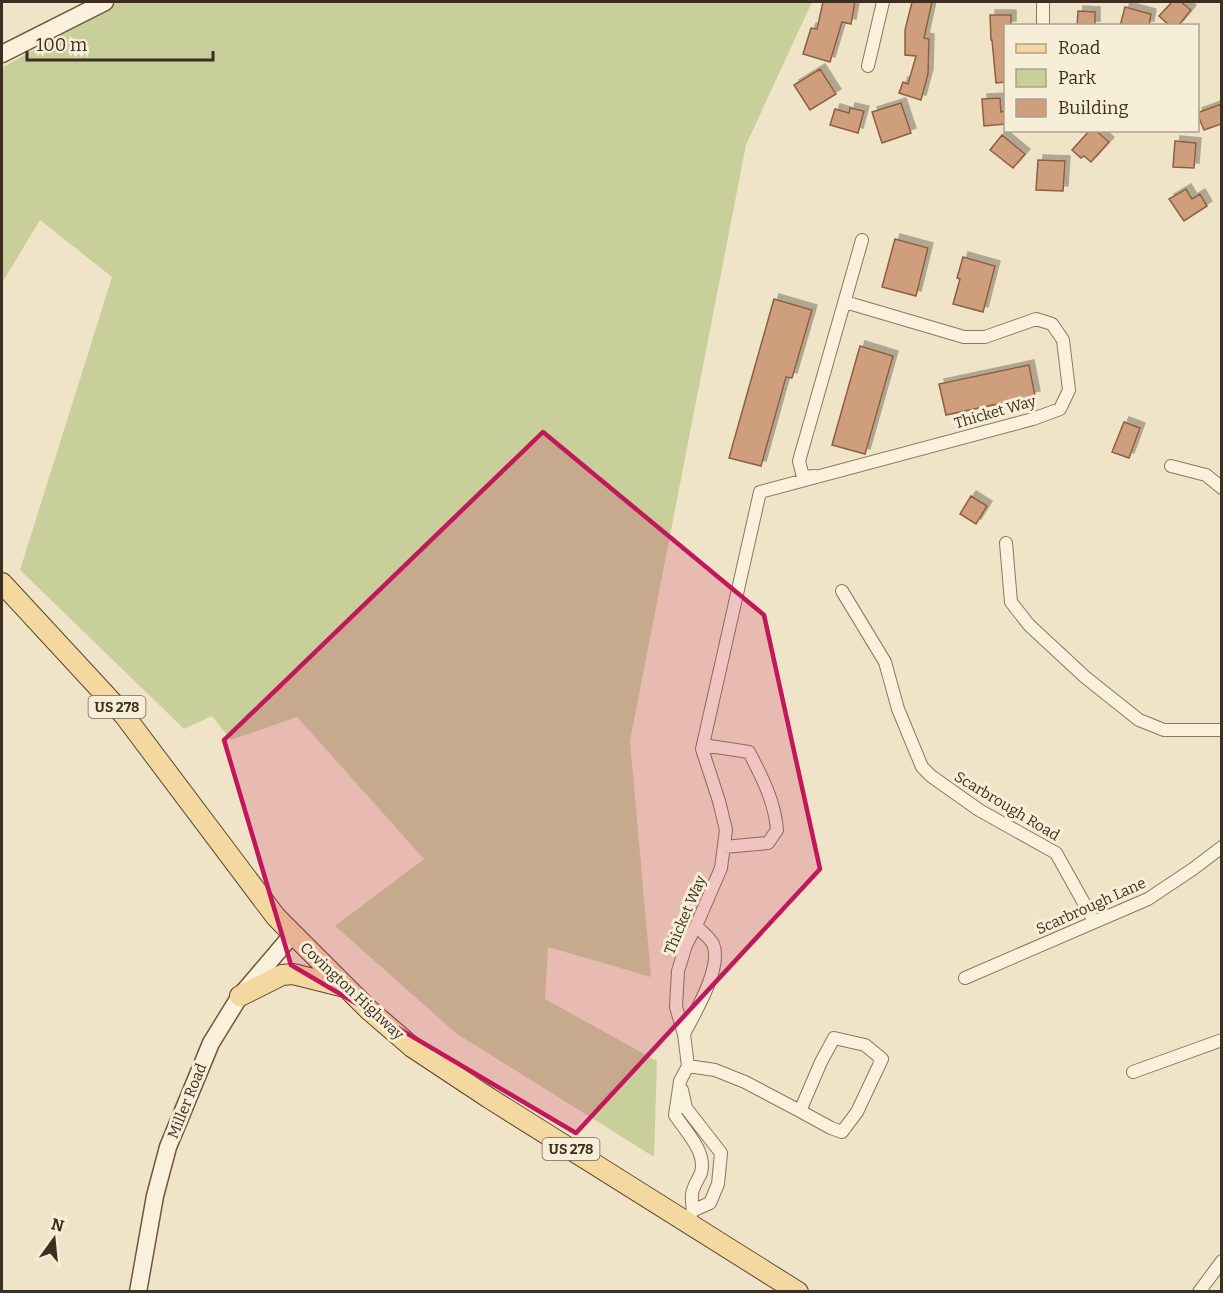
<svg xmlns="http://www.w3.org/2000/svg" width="1223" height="1293" font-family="Bitter,serif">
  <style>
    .green { fill: #c9cf9b }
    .building { fill: #cf9f7d; stroke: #8d5f41; stroke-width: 1.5; filter: url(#shadow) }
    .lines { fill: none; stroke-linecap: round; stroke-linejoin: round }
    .street-casing { stroke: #8d765c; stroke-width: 14 }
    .secondary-casing { stroke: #6f573f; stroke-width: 19 }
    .primary-casing { stroke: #5b4430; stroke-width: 22 }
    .street { stroke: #faf1dc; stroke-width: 12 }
    .secondary { stroke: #faf1dc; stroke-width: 16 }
    .primary { stroke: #f3d9a0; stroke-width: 20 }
    .marked { fill: #c2185b; fill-opacity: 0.2; stroke: #c2185b; stroke-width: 4.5; stroke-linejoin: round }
    .labels { text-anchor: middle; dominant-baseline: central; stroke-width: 6; stroke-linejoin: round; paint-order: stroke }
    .shield { fill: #f7eed8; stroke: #756857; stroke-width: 1.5 }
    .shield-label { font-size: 14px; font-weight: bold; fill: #3d2e20 }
    .street-label { font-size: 15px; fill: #3d2e20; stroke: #f7eed8 }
  </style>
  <defs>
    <filter id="shadow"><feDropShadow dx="5" dy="-5" stdDeviation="0" flood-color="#0004"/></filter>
  </defs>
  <rect width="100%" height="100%" fill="#f0e4c8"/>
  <!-- green -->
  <path class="green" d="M118,2H812L746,145L630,741L651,977L548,947L545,999L657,1061L654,1157L457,1034L335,926L424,859L297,717L231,740L212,716L184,729L20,570L112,277L40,220L2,283V68Z"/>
  <!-- building -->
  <path class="building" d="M823,2H855L851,24L842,22L830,62L803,54L811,28L817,29Z
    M912,2H932L924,38L929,39L928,74L921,100L899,93L903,82L908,84L916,56L905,55V30Z
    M1172,2H1181L1191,10L1178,26H1170L1159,16Z
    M1125,7L1151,14L1149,26H1120Z
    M1078,11L1095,12V26H1077Z
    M990,15H1011V26H1005V82L996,83L992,40H991Z
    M820,69L836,94L810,110L794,85Z
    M1000,98L1001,112L1005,111V124L984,126L982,99Z
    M901,103L911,133L882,143L872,112Z
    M1221,104V124L1204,130L1197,113Z
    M850,108L864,111L858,133L830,125L835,109L849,113Z
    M1090,130H1095L1109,142L1091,162L1084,156L1081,158L1072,150Z
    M1002,135L1025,154L1013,168L990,150Z
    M1175,141L1196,143L1194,168L1173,167Z
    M1038,160L1065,161L1063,191L1036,190Z
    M1186,189L1192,199L1200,194L1207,206L1184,221L1169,199Z
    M895,239L928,248L916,296L882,287Z
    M963,257L995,266L983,312L953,304L960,279L957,278Z
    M774,299L812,310L792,378L786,377L761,466L729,458Z
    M860,346L893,356L865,454L832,445Z
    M1029,365L1035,396L946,415L939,384Z
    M1124,422L1140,428L1129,458L1112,452Z
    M971,496L987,506L976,524L960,514Z"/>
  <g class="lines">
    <defs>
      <path id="street" d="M1043,2V26
        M868,66L883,2
        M1171,466L1206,475L1222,488
        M814,476L803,477L799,461L862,240
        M1006,543L1011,602L1029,625L1085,677L1139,720L1164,730H1222
        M842,591L885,662L898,709L922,767L931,776L979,810L1056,853L1094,921
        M703,745L749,752C762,777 775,802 777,830L768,843L724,847
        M965,978L1148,899L1193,869L1222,847
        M684,1034C694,1014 723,967 713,944C710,938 701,931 696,926
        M834,1038L865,1045L882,1059L857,1112L842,1132L831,1128L800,1111L821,1062Z
        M688,1066L715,1070L745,1082L800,1111
        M1133,1072L1222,1040
        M682,1090L686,1108L721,1153L718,1184L710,1203L694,1210
        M688,1222C696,1205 691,1210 692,1195C692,1188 698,1180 701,1173C707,1152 686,1132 675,1115L680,1081L688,1066L684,1034L676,1007L678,971L686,945L696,926L721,868L726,830L719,801L702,749L760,492L1033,419L1060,409L1069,390L1063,340L1052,324L1036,319L985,337H964L845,302
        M1199,1292L1222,1261"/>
      <path id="secondary" d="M2,54L105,2
        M138,1292L155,1196L168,1147L211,1043L240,996L292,935"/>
      <path id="primary" d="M2,583L124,715L276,917L369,1010L412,1047L489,1098L798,1292
        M240,996L282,975L293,974L345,987"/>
    </defs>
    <!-- street casing -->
    <use href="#street" class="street-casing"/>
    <!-- secondary casing -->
    <use href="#secondary" class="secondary-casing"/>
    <!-- primary casing -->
    <use href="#primary" class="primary-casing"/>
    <!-- street -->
    <use href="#street" class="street"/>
    <!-- secondary -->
    <use href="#secondary" class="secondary"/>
    <!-- primary -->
    <use href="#primary" class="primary"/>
  </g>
  <!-- marked area -->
  <path class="marked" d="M543,432L764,615L820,869L576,1133L291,965L224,740Z"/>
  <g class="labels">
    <!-- shield labels -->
    <g class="shield">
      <rect x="88.5" y="696" width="57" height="22" rx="4.5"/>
      <rect x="542.5" y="1138" width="57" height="22" rx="4.5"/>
    </g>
    <g class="shield-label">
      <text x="117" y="707">US 278</text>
      <text x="571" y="1149">US 278</text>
    </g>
    <!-- street labels -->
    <g class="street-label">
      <text transform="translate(995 412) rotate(-16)">Thicket Way</text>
      <text transform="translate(1007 806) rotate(31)">Scarbrough Road</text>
      <text transform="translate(1091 906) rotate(-24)">Scarbrough Lane</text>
      <text transform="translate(685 915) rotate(-67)">Thicket Way</text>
      <text transform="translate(352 991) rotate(43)">Covington Highway</text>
      <text transform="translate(187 1101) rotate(-68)">Miller Road</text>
    </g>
  </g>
  <!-- border -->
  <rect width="1223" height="1293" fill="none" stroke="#3d2e20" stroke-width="6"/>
  <!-- legend -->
  <rect x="1004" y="24" width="195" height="108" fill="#f7eed8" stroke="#ada18e" stroke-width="1.5"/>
  <rect x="1016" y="44" width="30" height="9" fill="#f3d9a0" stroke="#ada18e" stroke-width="1.5"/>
  <text x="1058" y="54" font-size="18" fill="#3d2e20">Road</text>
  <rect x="1016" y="69" width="30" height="18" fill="#c9cf9b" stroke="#ada18e" stroke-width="1.5"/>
  <text x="1058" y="84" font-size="18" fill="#3d2e20">Park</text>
  <rect x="1016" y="99" width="30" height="18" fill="#cf9f7d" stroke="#ada18e" stroke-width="1.5"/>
  <text x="1058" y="114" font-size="18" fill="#3d2e20">Building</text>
  <!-- north arrow -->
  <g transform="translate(54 1239) rotate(15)" stroke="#f7eed8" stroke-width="4.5" paint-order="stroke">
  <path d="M0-4.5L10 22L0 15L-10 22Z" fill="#3d2e20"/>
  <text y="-9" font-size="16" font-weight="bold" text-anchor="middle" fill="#3d2e20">N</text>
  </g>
  <!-- scale -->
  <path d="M27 51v9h186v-9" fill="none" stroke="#3d2e20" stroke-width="3"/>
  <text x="36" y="51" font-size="18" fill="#3d2e20" stroke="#f7eed8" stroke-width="4.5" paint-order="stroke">100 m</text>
</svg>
